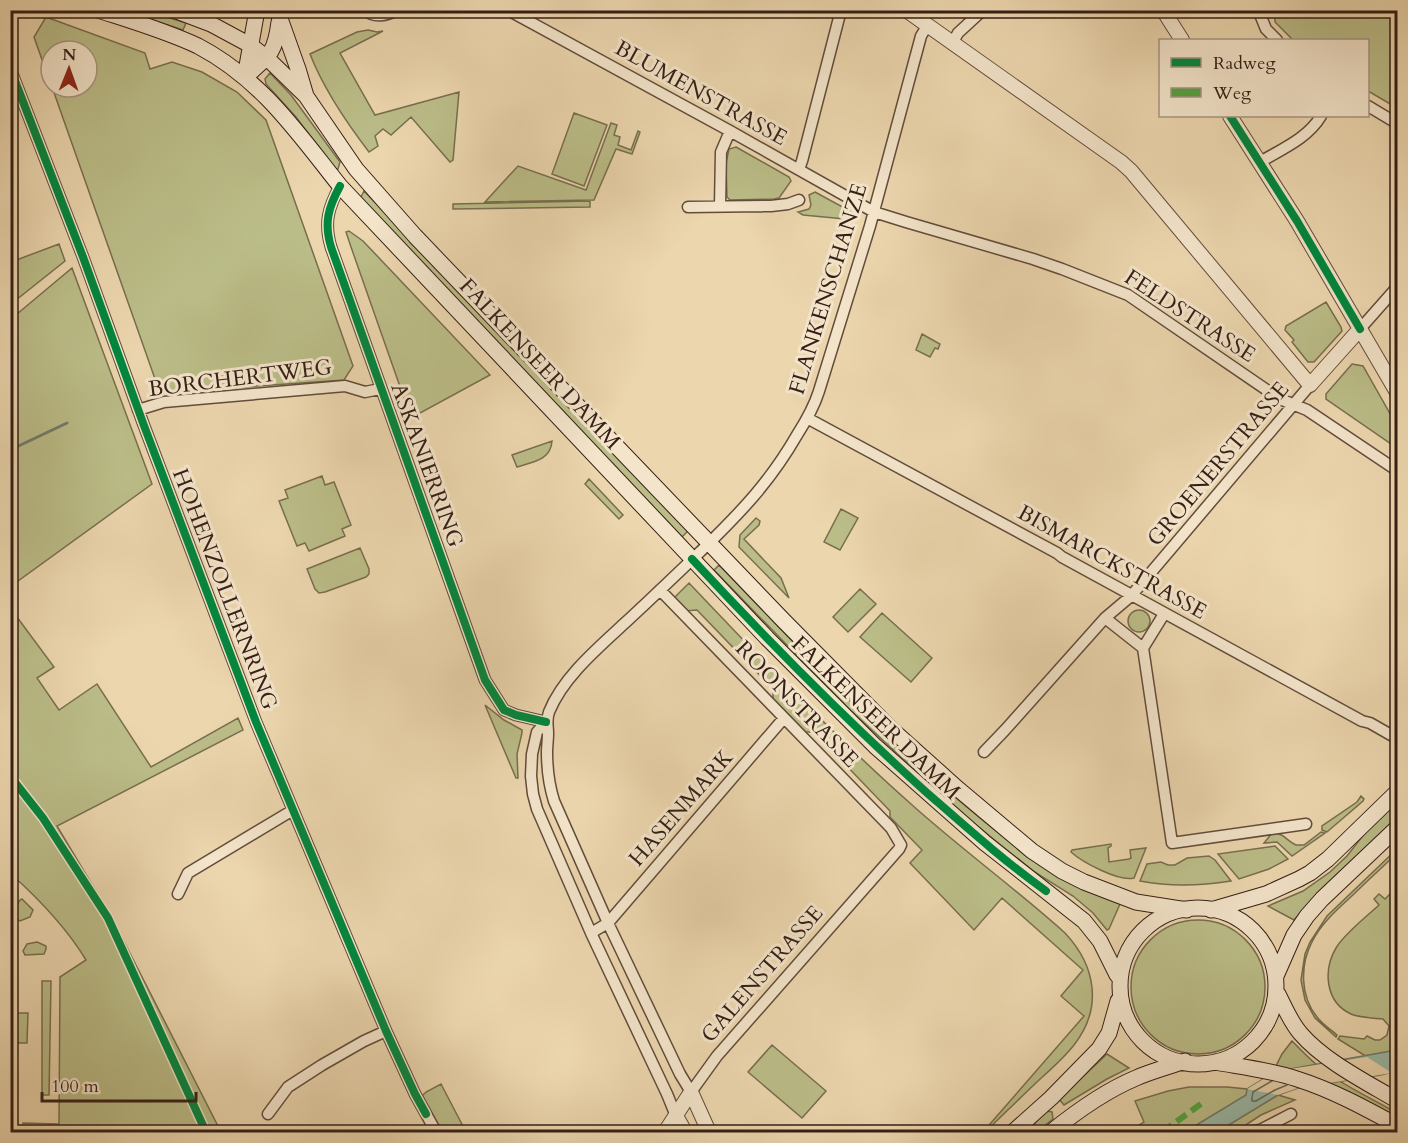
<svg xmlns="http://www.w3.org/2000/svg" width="1408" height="1143" font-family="Cardo,serif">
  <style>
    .green { fill: #bbbd88; stroke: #786e4f; stroke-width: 1.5 }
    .water { fill: #99b9a7; stroke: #717b6d; stroke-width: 1.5 }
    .pier { fill: #ecd6ae }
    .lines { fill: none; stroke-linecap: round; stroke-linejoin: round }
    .shore { stroke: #666c5e; stroke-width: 1.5 }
    .stream { stroke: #717b6d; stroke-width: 3 }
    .minor-casing { stroke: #624c3c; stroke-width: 13 }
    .tertiary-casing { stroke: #624c3c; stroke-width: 16 }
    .secondary-casing { stroke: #341e16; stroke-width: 17 }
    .minor { stroke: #f3e4ca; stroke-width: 10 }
    .tertiary { stroke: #f3e4ca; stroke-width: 14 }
    .secondary { stroke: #f3e4ca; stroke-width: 15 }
    .quiet { stroke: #53a240; stroke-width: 6; stroke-dasharray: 12 6; stroke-linecap: butt }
    .cycleway-casing { stroke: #f3e4ca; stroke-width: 11 }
    .cycleway { stroke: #00873e; stroke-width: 8 }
    .labels { text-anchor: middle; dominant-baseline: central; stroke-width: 6; stroke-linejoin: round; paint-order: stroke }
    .street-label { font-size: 22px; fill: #341e16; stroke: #f3e4ca }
  </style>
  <rect width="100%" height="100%" fill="#ecd6ae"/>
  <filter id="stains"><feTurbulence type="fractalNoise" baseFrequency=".00333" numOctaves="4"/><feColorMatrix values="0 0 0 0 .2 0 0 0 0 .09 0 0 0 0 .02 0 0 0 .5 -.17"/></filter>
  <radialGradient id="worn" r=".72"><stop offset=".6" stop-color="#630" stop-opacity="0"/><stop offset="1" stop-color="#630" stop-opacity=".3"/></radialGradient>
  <!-- green -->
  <path class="green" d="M125,11H147L186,23L183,30Z
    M1275,11H1397V108L1368,91V40H1293L1275,22Z
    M46,17L145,53L150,69L172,62L202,72L237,92L266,120L353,366L344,380L160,393L52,87H87V51H51V85L34,37Z
    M368,30L377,32L383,31L340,53L375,115L459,92L453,160L450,162L411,117L391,135L383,129L375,136L378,146L369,152C346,122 324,90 310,54L357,32Z
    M270,73L291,95L340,162L338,169H335L296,117L266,84L265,79Z
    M574,113L607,125L584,186L552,174Z
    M611,123L617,125L614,135L620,137L618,145L631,150L638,131L640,132L632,154L616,149L594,200L485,202L518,166L586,190Z
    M736,147L789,177L791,181L779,198L774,199L730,200L727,197L726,163L729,149Z
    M364,191L688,531L682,537L360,199Z
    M815,192L850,211L853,218L845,219L803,215L798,212L809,209L811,205L809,195Z
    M590,201V207L453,209V204Z
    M349,231L363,241L490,375L411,418L351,247L346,232Z
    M59,244L65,261L11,304V262Z
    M72,268L152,484L11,586V319Z
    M1326,302L1341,327L1342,331L1314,362H1308L1292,342L1294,340L1285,330L1286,326Z
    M922,334L940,344L938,349L935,348L930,357L916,350Z
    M1352,364L1363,366L1397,426V448L1326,399V394Z
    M552,441C551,460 533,462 517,467L512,455Z
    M322,476L325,485L334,482L351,525L342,529L345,536L309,551L305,543L297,546L279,501L288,498L285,490Z
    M589,479L623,515L619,519L585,484Z
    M841,509L858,518L840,550L824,542Z
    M756,518L760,521L759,525L744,539L781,578L789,598L739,547L740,535Z
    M360,548L369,569V574L366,577L325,592L319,593L315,589L307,569Z
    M719,565L853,704L949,791L943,796L848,708L714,570Z
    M689,583C761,659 833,735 911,804C961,849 1015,888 1065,933C1096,966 1103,1008 1074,1045C1064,1058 1050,1070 1038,1081C1020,1098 1003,1115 985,1132H983L1084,1016L1061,996L1083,970L1002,898L974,930L910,863L922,850L890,817V811L814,732H802L773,701V689L697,610L684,611L673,599Z
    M860,589L876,604L848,632L833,617Z
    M11,609L54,667L37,678L59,710L97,684L151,767L238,718L243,730L57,826L112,918L221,1132H23V1123L59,1124L60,977L86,960C66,927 40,900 11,874Z
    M1128 621a11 11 0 1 1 22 0a11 11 0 1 1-22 0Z
    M882,613L932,658L911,682L860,637Z
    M485,705L504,720L522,730V733L517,754L518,778H516Z
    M1361,796L1364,799L1363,801L1327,832L1322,830V826L1357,802Z
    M955,797C1008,842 1053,881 1120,904L1109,929L1107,930L1093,913L1073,896L1033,871L949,803Z
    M1397,801V818L1318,893L1294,920L1268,906L1303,891L1330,872L1347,856L1369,828Z
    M1321,832L1325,833L1292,856L1277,842L1264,843L1272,833C1285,833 1285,840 1296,845H1304Z
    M1111,844V846L1108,848L1109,862L1129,859L1131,858L1130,850L1146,848L1134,878C1119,882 1082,862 1071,852L1072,850Z
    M1275,846L1288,859L1269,869L1239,879L1218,854Z
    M1397,849V853C1383,867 1368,880 1354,894C1338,909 1321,923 1312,942C1300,965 1300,996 1317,1017C1322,1024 1330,1029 1337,1035L1336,1037L1315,1018L1305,1000L1301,980L1305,954L1310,942L1327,916Z
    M1209,856L1215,860L1231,881C1200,886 1171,887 1140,881L1147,864L1161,862L1168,865H1175L1187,858Z
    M1397,887V1050L1367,1057L1338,1039L1340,1036L1364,1039L1367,1036L1375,1040H1380L1387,1035L1389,1026L1383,1019C1373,1018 1360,1018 1351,1014C1325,1002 1323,970 1336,948C1344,934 1366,917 1379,905L1374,899L1379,894L1385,899Z
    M22,899L33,910L30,917L20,921L13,917L12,914L20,900Z
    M1131 987a67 67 0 1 1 134 0a67 67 0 1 1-134 0Z
    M37,942L46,946V949L44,954L25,955L23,951L27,944Z
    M42,981H51L49,1095H42Z
    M11,1013H28L27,1043H11Z
    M1292,1041C1302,1051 1312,1062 1323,1070C1346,1087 1373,1099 1397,1113V1121L1275,1068L1282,1054Z
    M772,1045L826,1091L802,1118L748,1072Z
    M1107,1054L1129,1068L1107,1079L1064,1105L1059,1099Z
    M441,1084L466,1132H442L423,1100L422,1096L426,1092Z
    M1189,1087H1227L1247,1089V1095L1185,1132H1141L1139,1125L1144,1122L1135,1101L1168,1091Z
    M1278,1095L1295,1100L1261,1115L1235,1132H1217Z
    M1047,1111L1052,1112L1053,1119L1036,1132H1028L1040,1117Z"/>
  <!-- water -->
  <path class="water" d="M1397,1050V1071L1381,1075L1298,1088L1278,1095L1217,1132H1185L1246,1095L1247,1089L1265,1078L1290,1069Z"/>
  <!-- pier -->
  <path class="pier" d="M1367,1057L1392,1073L1298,1088L1278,1095L1247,1089L1265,1078L1290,1069Z"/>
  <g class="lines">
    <!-- shore -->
    <path class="shore" d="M1272,1081L1253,1092L1252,1098V1101H1256L1275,1090L1287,1085"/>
    <!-- stream -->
    <path class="stream" d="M10,450L67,423"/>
    <defs>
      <path id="minor" d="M365,10C375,19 387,15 398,10
        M508,10L730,131L874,212L906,222L1033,259L1062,269L1128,295L1280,399L1307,410L1398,471
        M1259,12L1266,29L1277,40
        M952,44L958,33L983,10
        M10,68L83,257L143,423L256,722L386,1031L415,1094L436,1132
        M1368,106L1398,124
        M1260,162C1282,149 1308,138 1321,116
        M799,169L802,161L841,10
        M340,186C328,208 324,223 331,247L485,680L504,710L516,715L546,722
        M720,206L721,152L730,131
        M688,207L771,206L788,204L799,200
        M1360,329L1398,286
        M138,410L164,402L345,386L365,392L380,389
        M807,418L1057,553L1062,557L1362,721L1370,723L1398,739
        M660,590L891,828L901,845L899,849L892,857L717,1056L691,1092L680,1074L608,923L554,801C549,785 547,769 547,752C547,746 548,740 548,734C548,725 546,720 549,712C563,677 599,647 626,622C651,599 677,574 702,550C740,513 770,482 797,435C806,421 814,407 819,391L870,226L921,36L927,26
        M1164,614L1143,648L1172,843L1306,824
        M1105,618L1143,648
        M546,722L537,732L532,754L531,776L533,794L537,809L591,933L667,1094L676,1116
        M984,752L1005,730L1105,618L1131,596L1310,385
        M178,894L188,873L293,810
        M591,933L608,923L784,718
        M268,1114L288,1087L322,1065L364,1041L386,1031
        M1246,1132L1260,1130L1291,1114"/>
      <path id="tertiary" d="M906,10L1121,162L1131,171L1310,385L1360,329
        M1163,10L1182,40
        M1230,116L1297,221L1398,394
        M691,1092L709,1132
        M676,1116L685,1132
        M665,1132L691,1092"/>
      <path id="secondary" d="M98,10C132,21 166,31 198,46C261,79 297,132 340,186L767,638L875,746L985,843L1084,921L1100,941L1117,975
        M174,10L211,24L250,45L267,58L306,96L356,169L415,236L784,621L889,727L957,788L1032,851L1062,871L1084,882L1136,902L1187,910
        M277,10L298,69L306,96
        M245,77C269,56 275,54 279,22
        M245,77L257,10
        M1120 986a78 78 0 1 1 156 0a78 78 0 1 1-156 0Z
        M1211,910L1266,894L1299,879L1310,873L1328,859L1398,791
        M1276,976L1294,935L1307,916L1322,899L1398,827
        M1278,994C1285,1008 1291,1023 1301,1034C1324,1061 1368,1083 1398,1101
        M1215,1062C1243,1067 1270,1070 1297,1079C1332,1090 1365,1108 1398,1126
        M1013,1132L1051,1098L1099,1049L1109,1033L1118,1001
        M1051,1132C1077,1111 1105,1091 1136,1078C1152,1071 1168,1067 1185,1061"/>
    </defs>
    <!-- minor casing -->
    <use href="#minor" class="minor-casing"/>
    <!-- tertiary casing -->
    <use href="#tertiary" class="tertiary-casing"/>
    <!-- secondary casing -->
    <use href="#secondary" class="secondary-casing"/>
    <!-- minor -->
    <use href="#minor" class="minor"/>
    <!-- tertiary -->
    <use href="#tertiary" class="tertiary"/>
    <!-- secondary -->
    <use href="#secondary" class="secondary"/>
    <!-- quiet -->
    <path class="quiet" d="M1162,1132L1205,1101"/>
    <defs>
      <path id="cycleway" d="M10,68L83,257L143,423L256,722L386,1031L415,1094L426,1114
        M1230,116L1297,221L1360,329
        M340,186C328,208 324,223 331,247L485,680L504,710L516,715L546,722
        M692,559C767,640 844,718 926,792C965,826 1004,861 1046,891
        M10,776L43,818L108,918L206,1132"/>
    </defs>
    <!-- cycleway casing -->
    <use href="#cycleway" class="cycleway-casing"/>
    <!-- cycleway -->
    <use href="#cycleway" class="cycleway"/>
  </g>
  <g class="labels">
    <!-- street labels -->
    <g class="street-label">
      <text transform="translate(701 93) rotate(29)">BLUMENSTRASSE</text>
      <text transform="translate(828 289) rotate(-73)">FLANKENSCHANZE</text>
      <text transform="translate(1190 316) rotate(33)">FELDSTRASSE</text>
      <text transform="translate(540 364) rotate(47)">FALKENSEER DAMM</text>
      <text transform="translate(240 378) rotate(-7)">BORCHERTWEG</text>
      <text transform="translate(1218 464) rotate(-50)">GROENERSTRASSE</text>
      <text transform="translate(427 465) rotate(70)">ASKANIERRING</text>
      <text transform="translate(1112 562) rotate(29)">BISMARCKSTRASSE</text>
      <text transform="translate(225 589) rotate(69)">HOHENZOLLERNRING</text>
      <text transform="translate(797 704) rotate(46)">ROONSTRASSE</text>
      <text transform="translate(876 718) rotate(44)">FALKENSEER DAMM</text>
      <text transform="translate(681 808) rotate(-49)">HASENMARK</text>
      <text transform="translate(762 974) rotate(-49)">GALENSTRASSE</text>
    </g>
  </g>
  <!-- margin -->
  <rect width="1408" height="1143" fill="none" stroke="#ecd6ae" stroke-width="36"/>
  <rect x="12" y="12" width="1384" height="1119" fill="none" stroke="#341e16" stroke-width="3"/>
  <rect x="18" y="18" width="1372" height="1107" fill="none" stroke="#341e16" stroke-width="1.5"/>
  <!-- legend -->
  <rect x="1159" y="39" width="210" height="78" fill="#f3e4ca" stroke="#a79582" stroke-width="1.5"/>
  <rect x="1171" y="58" width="30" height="9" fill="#00873e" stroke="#a79582" stroke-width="1.5"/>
  <text x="1213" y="69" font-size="18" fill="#341e16">Radweg</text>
  <rect x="1171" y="88" width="30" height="9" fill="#53a240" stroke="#a79582" stroke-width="1.5"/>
  <text x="1213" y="99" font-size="18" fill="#341e16">Weg</text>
  <!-- north arrow -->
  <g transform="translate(69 69) rotate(1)"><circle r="28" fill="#f3e4ca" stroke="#a79582" stroke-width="1.5"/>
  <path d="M0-4.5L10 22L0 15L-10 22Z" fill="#8f2418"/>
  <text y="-9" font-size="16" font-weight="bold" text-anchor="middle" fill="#341e16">N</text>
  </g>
  <!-- scale -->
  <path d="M42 1092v9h154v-9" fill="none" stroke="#341e16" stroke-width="3"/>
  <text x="51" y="1092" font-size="18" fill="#341e16" stroke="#f3e4ca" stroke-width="4.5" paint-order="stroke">100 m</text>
  <rect width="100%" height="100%" filter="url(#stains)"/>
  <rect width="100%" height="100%" fill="url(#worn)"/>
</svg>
